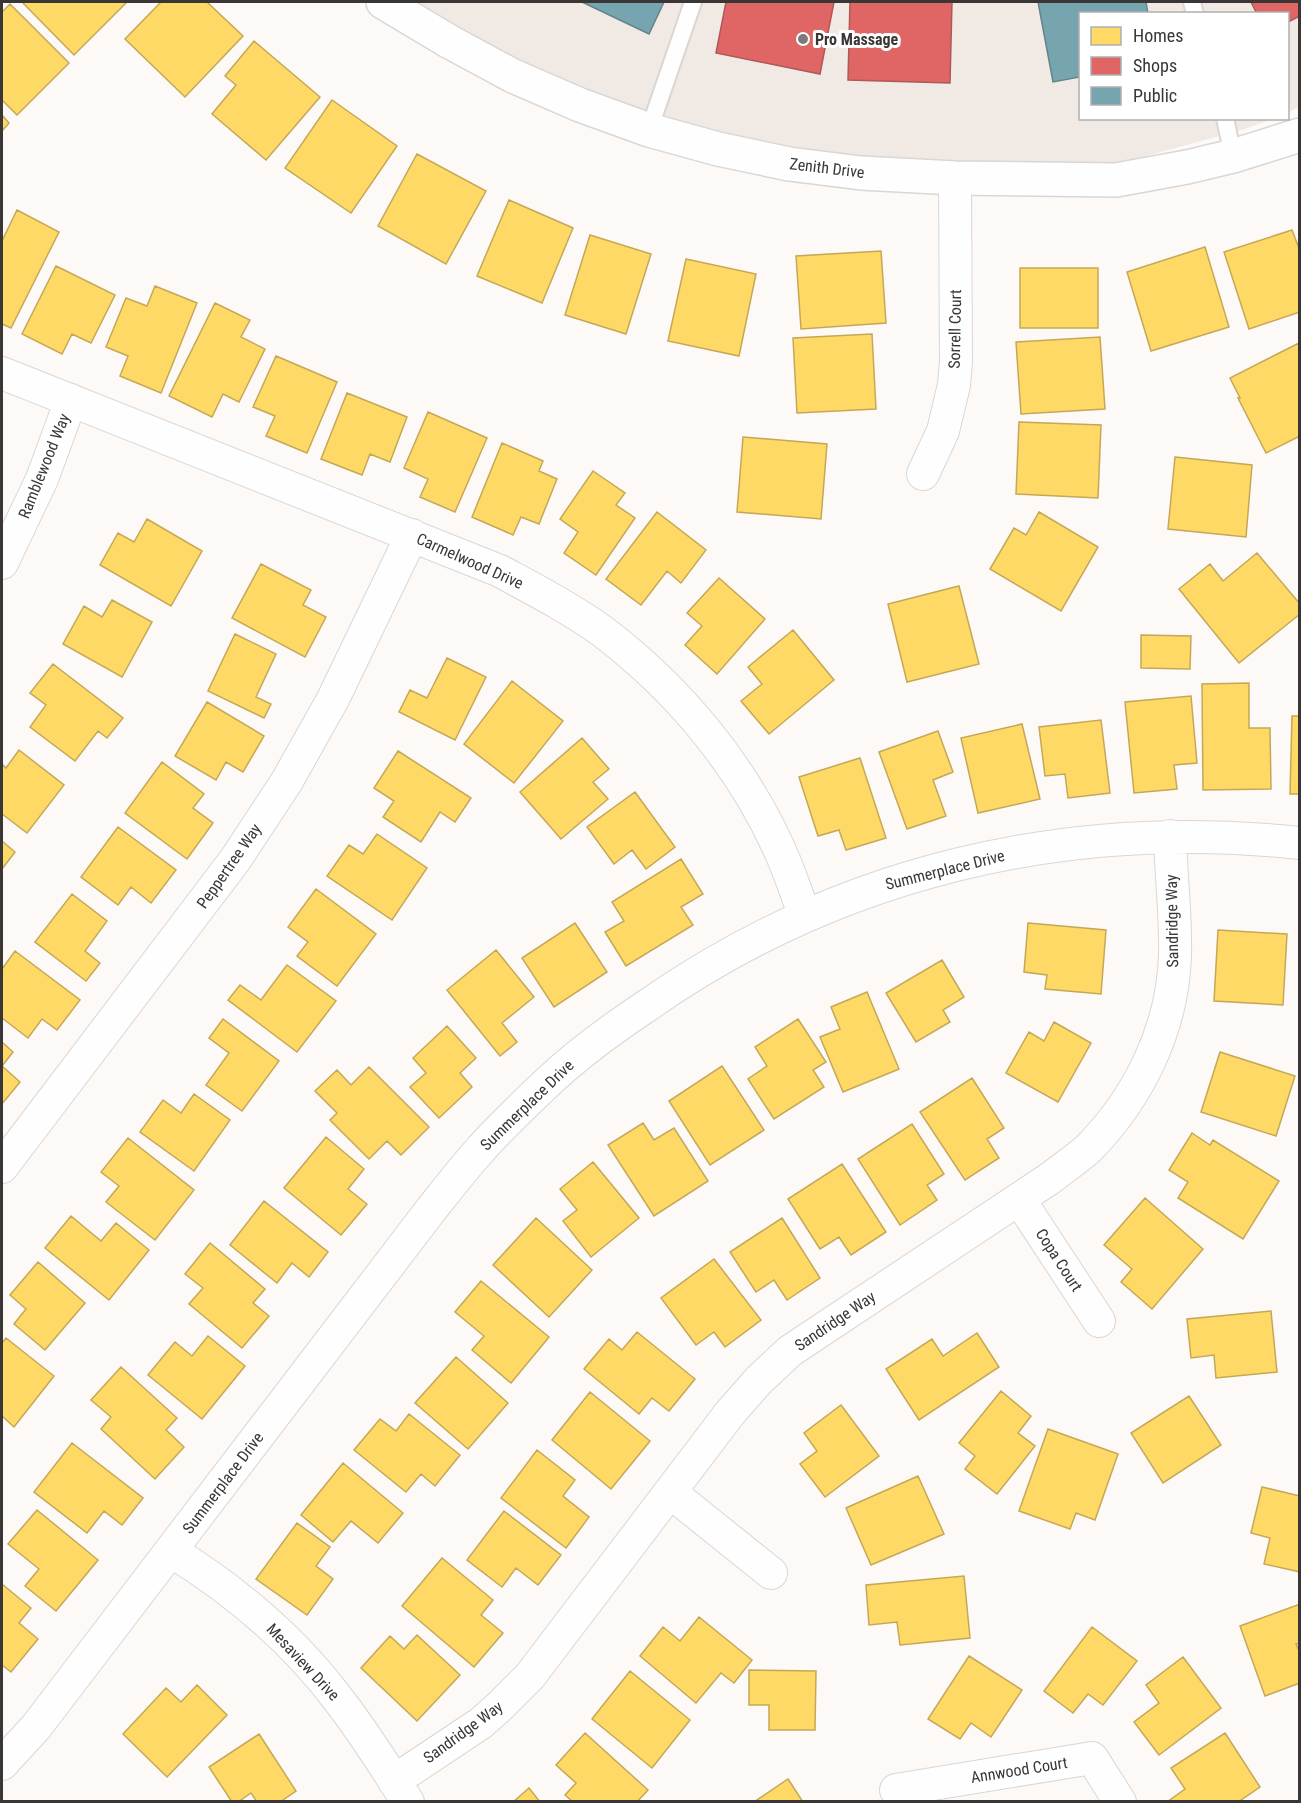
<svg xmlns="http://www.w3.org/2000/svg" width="1301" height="1803" font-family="'Roboto Condensed',sans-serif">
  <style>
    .built { fill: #f1e9e3 }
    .homes { fill: #ffd966; stroke: #c4a857; stroke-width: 1.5 }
    .shops { fill: #e06666; stroke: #ae5857; stroke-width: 1.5 }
    .public { fill: #76a5af; stroke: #64848a; stroke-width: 1.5 }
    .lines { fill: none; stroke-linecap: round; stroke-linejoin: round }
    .service-casing { stroke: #d9d7d5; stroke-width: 20 }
    .minor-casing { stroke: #d9d7d5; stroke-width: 34 }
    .tertiary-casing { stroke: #d9d7d5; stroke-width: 36 }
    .service { stroke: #fffefe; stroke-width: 16 }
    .minor { stroke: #fffefe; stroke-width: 32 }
    .tertiary { stroke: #fffefe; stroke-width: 33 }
    .poi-dot { fill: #7d7a79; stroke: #fff; stroke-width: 2 }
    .labels { text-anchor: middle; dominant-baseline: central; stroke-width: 6; stroke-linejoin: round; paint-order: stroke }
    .poi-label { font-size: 16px; font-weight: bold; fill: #393635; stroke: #fff; text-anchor: start }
    .street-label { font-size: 16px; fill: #393635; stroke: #fff }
  </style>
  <rect width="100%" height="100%" fill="#fcf9f7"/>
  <!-- built -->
  <path class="built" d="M412,2H1299V107L1288,112V14H1080V118L1272,119L1245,129L1080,174L794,153L625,113L487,52Z"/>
  <!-- homes -->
  <path class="homes" d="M22,2H124L126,3L74,55Z
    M161,2H207L243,36L185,97L125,39Z
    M10,4L69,63L17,115L2,100V12Z
    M254,41L320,97L266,160L212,114L236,85L225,76Z
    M332,100L397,146L351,213L285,168Z
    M2,115L9,123L2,131Z
    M417,154L486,191L446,264L378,226Z
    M509,200L573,228L542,303L477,276Z
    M17,210L59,232L11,328L2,324V241Z
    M1292,230L1300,251V312L1249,329L1224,252Z
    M590,235L651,254L626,334L565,315Z
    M1205,247L1229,327L1151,351L1127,272Z
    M881,251L886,323L801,329L796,256Z
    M686,259L756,274L739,356L668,341Z
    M56,266L115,295L91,343L72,334L62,354L22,334Z
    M1020,268H1098V328H1020Z
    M155,286L197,303L161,393L120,376L128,356L106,347L126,298L147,306Z
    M215,303L250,320L241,337L265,349L239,402L223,394L212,417L169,396Z
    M872,334L876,409L797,413L793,338Z
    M1100,337L1105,409L1021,414L1016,342Z
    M1299,343L1300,436L1266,453L1238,398H1240L1230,378Z
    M276,356L337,382L307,453L266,436L275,416L253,407Z
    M347,393L407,417L390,462L370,454L362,475L321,459Z
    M428,412L487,438L455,512L420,497L428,479L404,468Z
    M1019,422L1101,425L1098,498L1016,494Z
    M743,437L827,444L821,519L737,512Z
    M502,443L543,461L539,471L557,479L539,524L521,517L513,535L472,517Z
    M1175,457L1252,465L1246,537L1168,529Z
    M593,471L625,493L616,505L635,518L596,575L564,553L578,532L560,519Z
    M657,512L706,550L681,583L667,571L641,605L606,579Z
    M1039,512L1098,547L1061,611L990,569L1014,528L1026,535Z
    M147,519L202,551L171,606L100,565L118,533L134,542Z
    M1257,553L1300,604V614L1239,663L1179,589L1210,564L1223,581Z
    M261,564L311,590L303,605L326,617L305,657L232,618Z
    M719,578L765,619L717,674L685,645L702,626L687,613Z
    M959,586L979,664L907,682L888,604Z
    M112,600L152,622L122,677L63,644L84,606L102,617Z
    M793,630L834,680L769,734L741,701L762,684L748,667Z
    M235,634L276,654L256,697L271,704L264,718L208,691Z
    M1141,635L1191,636L1190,669L1141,668Z
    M447,658L486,677L455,740L399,712L410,690L427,698Z
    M53,664L123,718L107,738L98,731L75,761L30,727L46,705L30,693Z
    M512,681L563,721L514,783L464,744Z
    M1249,683V728H1270L1271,789L1203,790L1202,684Z
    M1191,696L1197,763L1174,765L1177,789L1134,793L1125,702Z
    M207,702L264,736L243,772L226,762L216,780L175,756Z
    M1292,716H1300V794H1290Z
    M1101,720L1110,793L1068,798L1065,774L1045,776L1039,727Z
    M1022,724L1040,799L978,813L961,738Z
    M938,731L953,772L933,780L946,816L907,829L879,752Z
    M582,738L609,769L593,782L608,799L561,839L520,792Z
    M19,750L64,785L27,833L2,814V764L6,768Z
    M398,751L471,798L455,822L440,812L421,842L383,817L394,801L374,788Z
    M860,758L886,838L846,850L839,830L818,836L799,777Z
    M162,762L204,794L193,808L213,823L187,859L125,813Z
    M635,792L675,847L646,869L632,850L614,864L587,827Z
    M118,827L176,870L151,903L131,887L118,905L81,877Z
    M377,834L427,868L392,920L327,876L349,845L363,854Z
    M2,841L15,852L2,869Z
    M681,859L703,894L681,907L693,925L626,966L605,932L624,921L612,902Z
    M316,889L376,934L337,986L297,956L308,942L288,927Z
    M72,894L107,921L85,951L100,963L86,981L35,942Z
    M575,923L607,972L554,1007L522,958Z
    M1028,923L1106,930L1101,994L1045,989L1047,975L1024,972Z
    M1218,930L1287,934L1283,1005L1214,1001Z
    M496,950L534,997L502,1023L517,1042L500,1056L447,990Z
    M15,951L80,1000L57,1030L42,1019L28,1038L2,1018V969Z
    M942,960L964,997L943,1010L950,1022L916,1042L886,993Z
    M287,965L336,1001L297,1052L228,1000L240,985L261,1000Z
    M867,992L899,1069L843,1092L820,1037L840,1029L831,1007Z
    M223,1019L279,1061L242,1111L206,1085L229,1053L209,1038Z
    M798,1019L826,1062L813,1070L824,1087L774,1119L748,1079L767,1066L755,1047Z
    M1054,1022L1091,1043L1058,1102L1006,1073L1029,1032L1044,1041Z
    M447,1026L476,1058L460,1073L472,1087L439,1118L410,1087L426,1073L413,1058Z
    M2,1042L13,1052L2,1066Z
    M1220,1052L1295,1076L1276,1136L1201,1112Z
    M2,1066L20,1082L2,1104Z
    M722,1066L764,1130L710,1165L669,1101Z
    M369,1067L429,1127L401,1155L387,1141L369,1159L330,1120L337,1113L315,1091L337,1070L351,1085Z
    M972,1078L1004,1128L987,1139L999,1158L965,1180L920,1112Z
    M194,1094L230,1120L194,1171L140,1132L163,1100L181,1113Z
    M643,1123L654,1140L674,1128L708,1181L654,1216L608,1145Z
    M912,1124L944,1174L927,1185L937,1200L900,1225L858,1159Z
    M1192,1133L1210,1145L1213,1140L1279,1181L1243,1239L1178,1198L1188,1182L1169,1170Z
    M326,1137L364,1169L348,1189L367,1204L341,1235L284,1188Z
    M128,1138L194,1190L155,1240L106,1202L119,1186L101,1172Z
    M593,1162L639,1218L591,1257L563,1221L577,1210L560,1189Z
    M842,1164L886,1232L851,1255L839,1237L820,1249L788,1199Z
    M1145,1198L1203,1249L1152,1309L1121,1282L1132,1269L1104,1245Z
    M264,1201L328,1252L309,1277L292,1263L277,1283L230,1245Z
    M71,1216L101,1241L116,1223L149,1250L109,1300L45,1248Z
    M536,1218L592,1270L549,1317L493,1265Z
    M782,1218L820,1278L787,1300L774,1280L756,1292L730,1252Z
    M210,1243L265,1289L253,1303L269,1316L242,1348L189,1304L203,1288L185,1274Z
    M714,1259L761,1320L725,1347L714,1332L696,1345L661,1298Z
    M38,1262L85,1303L45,1350L14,1324L26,1309L10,1295Z
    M481,1281L549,1337L511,1383L472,1350L484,1336L455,1312Z
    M1271,1311L1277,1372L1216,1378L1214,1355L1191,1358L1187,1319Z
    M637,1332L695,1379L669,1411L652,1398L639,1414L584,1369L609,1339L622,1350Z
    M977,1333L999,1367L919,1420L886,1369L932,1339L943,1356Z
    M208,1336L245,1366L202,1419L148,1375L175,1342L192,1356Z
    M6,1338L54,1376L14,1427L2,1416V1343Z
    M456,1357L508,1403L468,1449L415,1403Z
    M121,1367L177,1418L166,1430L184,1447L155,1479L101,1429L111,1417L91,1400Z
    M1001,1391L1031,1416L1018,1433L1035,1446L997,1494L965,1469L975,1456L959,1443Z
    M590,1392L650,1441L611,1489L552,1440Z
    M1189,1396L1221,1445L1163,1483L1131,1433Z
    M841,1405L879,1456L825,1497L800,1464L817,1451L804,1433Z
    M409,1414L460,1455L435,1486L421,1474L406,1492L354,1450L380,1419L396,1431Z
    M1048,1429L1118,1454L1095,1520L1076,1513L1070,1529L1019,1511Z
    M72,1443L143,1498L122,1525L104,1511L87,1533L34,1492Z
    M537,1450L575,1480L563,1496L589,1517L566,1548L501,1498Z
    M343,1463L403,1513L378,1543L351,1521L333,1542L301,1515Z
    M918,1476L944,1534L871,1565L846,1508Z
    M1262,1487L1300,1496V1572L1264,1564L1270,1538L1251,1533Z
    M37,1510L98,1560L56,1611L25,1586L39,1569L8,1544Z
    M504,1511L561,1555L538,1585L516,1568L502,1587L467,1560Z
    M297,1523L330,1547L316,1566L333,1579L307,1615L256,1579Z
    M442,1558L493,1600L481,1615L503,1633L474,1667L402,1606Z
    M964,1576L970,1638L900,1645L897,1622L869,1625L866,1585Z
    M2,1584L31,1608L19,1623L38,1639L11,1672L2,1665Z
    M1300,1604V1643L1296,1644L1300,1653V1683L1265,1696L1240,1626Z
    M699,1617L752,1660L734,1683L721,1673L696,1703L640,1656L663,1627L680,1641Z
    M1092,1627L1137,1661L1103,1705L1088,1694L1073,1713L1044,1691Z
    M417,1635L460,1675L417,1721L361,1668L390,1636L404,1649Z
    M969,1656L1022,1690L991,1737L971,1723L960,1739L928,1719Z
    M1183,1657L1221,1708L1159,1755L1134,1722L1159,1703L1146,1685Z
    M749,1670L816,1671L815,1730H769V1705H749Z
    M630,1671L690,1720L652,1768L592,1719Z
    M197,1685L227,1715L167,1777L123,1734L166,1688L181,1702Z
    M585,1733L648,1790L637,1802H573L565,1795L576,1783L556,1765Z
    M1225,1733L1260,1787L1238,1802H1167L1185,1789L1171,1768Z
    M259,1734L296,1791L280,1802H257L251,1793L238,1802H232L209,1767Z
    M788,1779L803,1802H754Z
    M529,1788L540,1802H513Z"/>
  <!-- shops -->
  <path class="shops" d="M726,2H834L820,74L716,53Z
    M850,2H952L950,83L848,80Z
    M1251,2H1300V16L1288,22V14H1257Z"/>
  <!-- public -->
  <path class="public" d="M582,2H664L649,34Z
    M1038,2H1146L1148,14H1080V77L1053,82Z"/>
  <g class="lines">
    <defs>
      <path id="service" d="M1192,2L1195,14
        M1225,118L1233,156
        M649,130L693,2"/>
      <path id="minor" d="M2,373L500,571C535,590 570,608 602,631C680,690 746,770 784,860C792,879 798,898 805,916
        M923,474L943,431L954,385L956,362L955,178
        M2,563L42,479L71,400
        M2,1167L235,860L287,781L333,699L412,535
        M1019,1199L1099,1321
        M670,1492L771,1573
        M171,1551C236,1591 295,1641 341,1703C365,1734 386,1768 408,1802
        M2,1764L36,1727L430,1211C446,1191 462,1170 480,1150C502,1125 527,1102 550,1080C579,1053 612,1029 645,1007C838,871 1066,818 1300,843
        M394,1781L481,1723L498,1708L530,1676L730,1413L759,1380L790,1351L1049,1179C1062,1169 1077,1159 1089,1148C1139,1097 1173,1028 1175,955C1176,916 1171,876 1170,836
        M896,1790L1092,1758L1120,1802"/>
      <path id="tertiary" d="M383,2L450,42L513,76L580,105L649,130L718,149L789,164L861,173L955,178L1116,180L1187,167L1233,156L1300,135"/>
    </defs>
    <!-- service casing -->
    <use href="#service" class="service-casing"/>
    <!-- minor casing -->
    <use href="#minor" class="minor-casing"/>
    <!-- tertiary casing -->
    <use href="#tertiary" class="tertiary-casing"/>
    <!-- service -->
    <use href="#service" class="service"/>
    <!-- minor -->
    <use href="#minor" class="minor"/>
    <!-- tertiary -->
    <use href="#tertiary" class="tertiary"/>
  </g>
  <!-- markers -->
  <circle class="poi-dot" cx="803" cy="39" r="6"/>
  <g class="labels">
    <!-- poi labels -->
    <g class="poi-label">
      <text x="815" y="39">Pro Massage</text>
    </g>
    <!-- street labels -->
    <g class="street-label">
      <text transform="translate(827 168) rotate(7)">Zenith Drive</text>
      <text transform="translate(955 329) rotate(-89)">Sorrell Court</text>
      <text transform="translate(44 466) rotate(-68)">Ramblewood Way</text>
      <text transform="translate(470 561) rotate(24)">Carmelwood Drive</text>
      <text transform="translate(229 866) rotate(-55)">Peppertree Way</text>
      <text transform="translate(945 870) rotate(-14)">Summerplace Drive</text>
      <text transform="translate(1172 921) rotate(-91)">Sandridge Way</text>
      <text transform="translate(527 1105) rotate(-44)">Summerplace Drive</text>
      <text transform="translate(1059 1260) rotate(57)">Copa Court</text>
      <text transform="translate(835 1321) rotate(-34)">Sandridge Way</text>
      <text transform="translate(223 1483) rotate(-53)">Summerplace Drive</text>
      <text transform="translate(303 1662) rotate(47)">Mesaview Drive</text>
      <text transform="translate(463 1732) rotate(-36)">Sandridge Way</text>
      <text transform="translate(1019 1770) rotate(-9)">Annwood Court</text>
    </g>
  </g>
  <!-- border -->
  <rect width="1301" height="1803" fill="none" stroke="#393635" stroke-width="6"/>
  <!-- legend -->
  <rect x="1079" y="12" width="210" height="108" fill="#ffffff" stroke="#b0afae" stroke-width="1.5"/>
  <rect x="1091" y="27" width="30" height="18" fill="#ffd966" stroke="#b0afae" stroke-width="1.5"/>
  <text x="1133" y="42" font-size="18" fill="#393635">Homes</text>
  <rect x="1091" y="57" width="30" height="18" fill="#e06666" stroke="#b0afae" stroke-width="1.5"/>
  <text x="1133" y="72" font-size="18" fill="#393635">Shops</text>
  <rect x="1091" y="87" width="30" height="18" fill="#76a5af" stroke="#b0afae" stroke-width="1.5"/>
  <text x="1133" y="102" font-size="18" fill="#393635">Public</text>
</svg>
